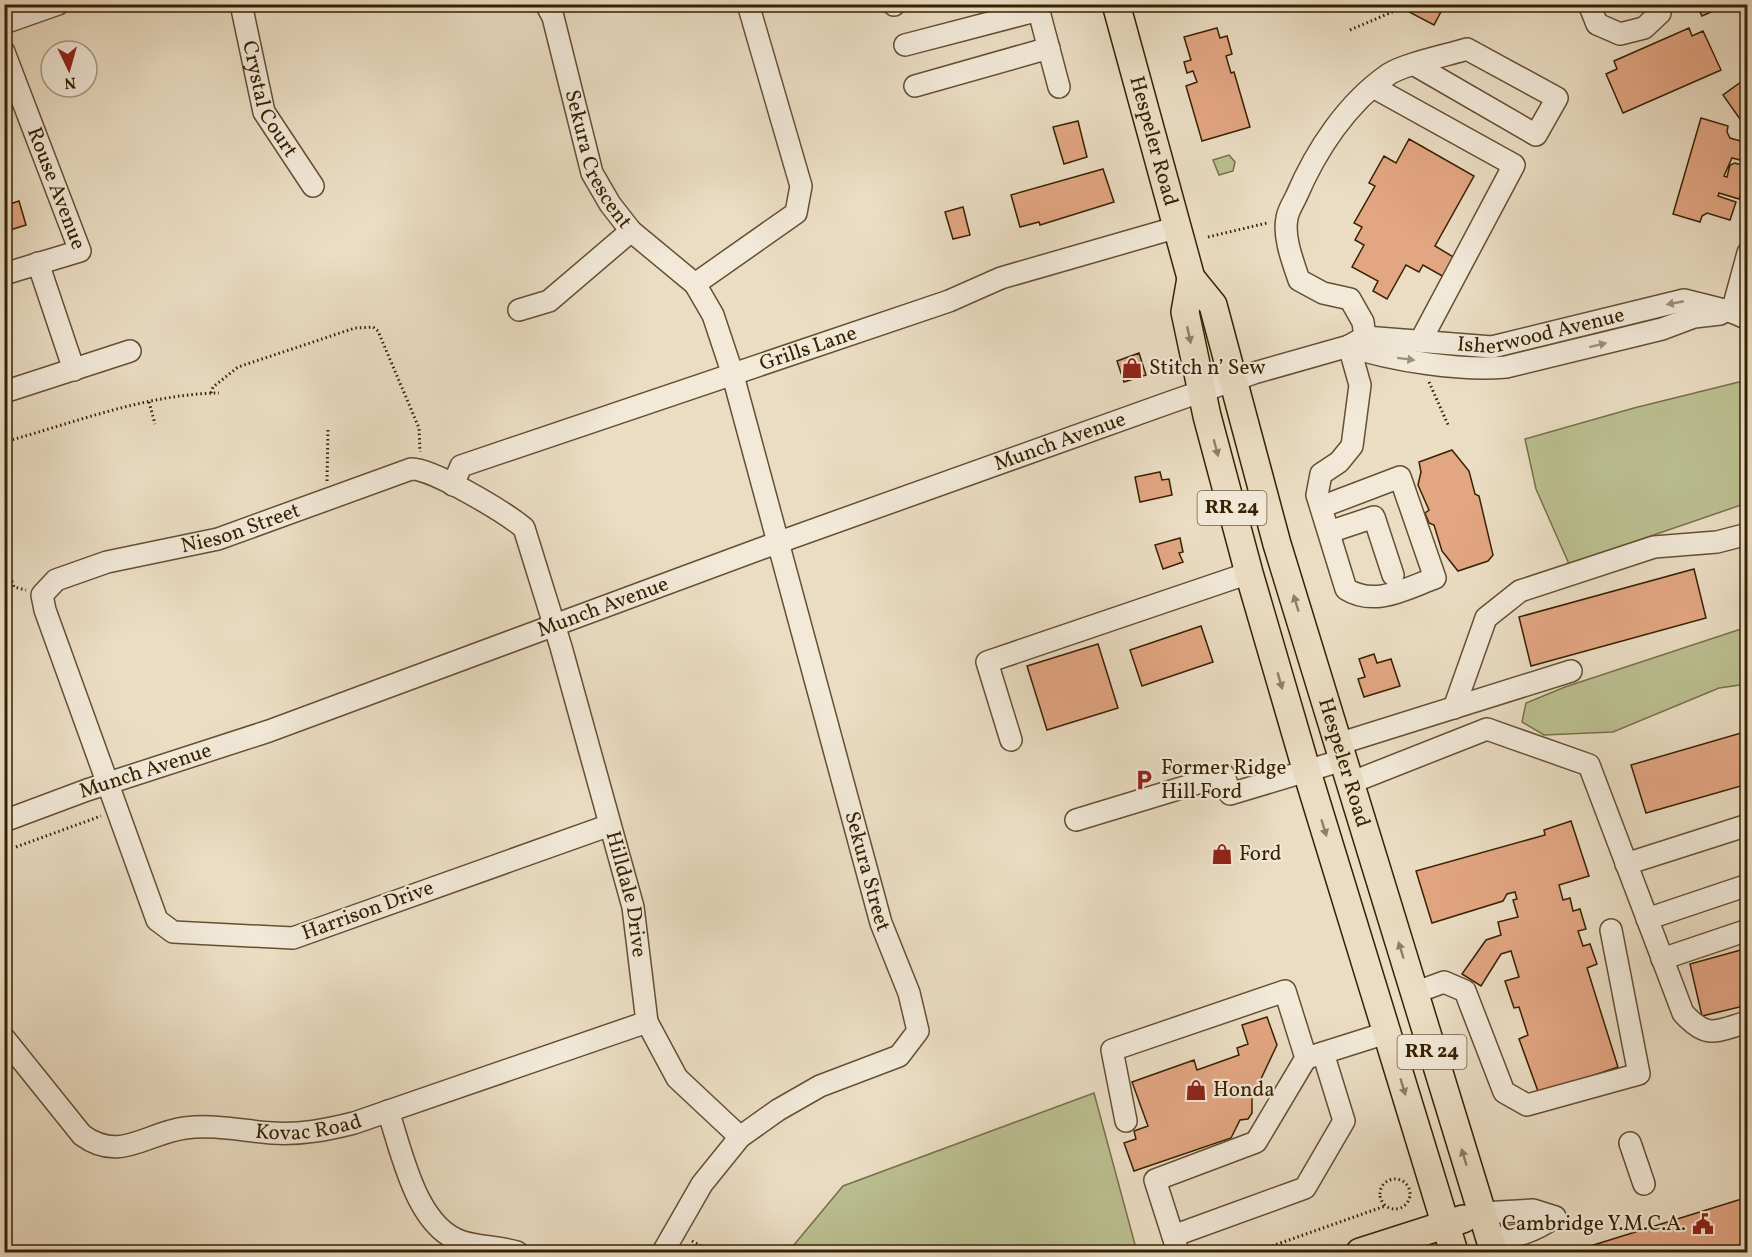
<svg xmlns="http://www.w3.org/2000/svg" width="1752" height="1257" font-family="Vollkorn,serif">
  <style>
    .green { fill: #bbc091; stroke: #797048; stroke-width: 1.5 }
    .building { fill: #e3a683; stroke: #372100; stroke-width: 1.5 }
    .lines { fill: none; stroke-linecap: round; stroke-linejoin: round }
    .minor-casing { stroke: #645031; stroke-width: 24 }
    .major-casing { stroke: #372100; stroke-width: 30 }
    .path { stroke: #372100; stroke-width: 3; stroke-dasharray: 1.5 3; stroke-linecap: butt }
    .minor { stroke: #f2e9d9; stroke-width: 21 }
    .major { stroke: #ebddc4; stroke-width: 27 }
    .oneway { fill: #9e8f77 }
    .oneway2 { fill: #917f62 }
    .labels { text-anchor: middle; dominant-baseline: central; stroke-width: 4.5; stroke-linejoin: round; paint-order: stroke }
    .shield { fill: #f2e9d9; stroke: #6f5d41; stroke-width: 1.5 }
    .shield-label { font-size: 20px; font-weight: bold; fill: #372100 }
    .street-label { font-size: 21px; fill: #372100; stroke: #f2e9d9 }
    .poi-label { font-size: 21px; fill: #372100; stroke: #f2e9d9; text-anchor: start }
  </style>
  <rect width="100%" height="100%" fill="#ebddc4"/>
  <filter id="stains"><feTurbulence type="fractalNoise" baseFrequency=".00333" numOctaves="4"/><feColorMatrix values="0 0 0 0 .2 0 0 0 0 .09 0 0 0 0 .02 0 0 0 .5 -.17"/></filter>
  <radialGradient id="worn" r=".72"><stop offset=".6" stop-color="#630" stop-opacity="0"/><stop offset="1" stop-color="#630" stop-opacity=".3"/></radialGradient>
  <!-- green -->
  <path class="green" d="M1229,155L1235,162L1233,171L1219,175L1213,160Z
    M1747,380V503L1569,564L1536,489L1525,439L1634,408Z
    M1747,627V684L1719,688L1613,732L1544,735L1522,722L1526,703L1565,687Z
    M1094,1093L1137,1252H788L843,1186Z"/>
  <!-- building -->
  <path class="building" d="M1412,4H1445L1434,25L1409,12Z
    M1696,4H1729L1702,16Z
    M1217,28L1220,38L1227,36L1232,54L1226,56L1231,73L1234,72L1250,127L1202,141L1186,86L1197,82L1193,71L1187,73L1184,62L1191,60L1184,37Z
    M1689,28L1692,36L1703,31L1721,70L1623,113L1606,74L1617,69L1614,61Z
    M1748,77V129H1747L1723,95Z
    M1701,118L1728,126L1727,132L1730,138L1748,143V162L1732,158L1724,176L1727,177L1730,165L1735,163L1748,167L1739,199L1719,193L1718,196L1736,202L1730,220L1707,213L1702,216L1700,222L1673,214Z
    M1078,121L1087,157L1064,164L1053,127Z
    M1409,139L1474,176L1435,246L1455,258L1444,277L1423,265L1419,272L1406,265L1387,299L1373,291L1378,281L1352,267L1364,245L1355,240L1362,227L1354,223L1375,186L1369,183L1384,156L1396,163Z
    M1103,169L1114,202L1040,225L1039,222L1020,227L1011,195Z
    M19,201L26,225L4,232V206Z
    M963,207L970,235L953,239L945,212Z
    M1139,353L1146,375L1124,382L1117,361Z
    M1452,450L1469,471L1475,494L1479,496L1493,555L1488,561L1458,571L1442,551L1434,525L1429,523L1425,513L1429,510L1418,485L1421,472L1419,462Z
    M1160,472L1162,480L1169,479L1172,495L1140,502L1135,477Z
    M1180,538L1183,552L1179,553L1183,562L1163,569L1155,545Z
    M1694,569L1706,618L1531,666L1519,617Z
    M1201,626L1213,662L1142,686L1130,650Z
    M1098,644L1118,708L1047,730L1027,666Z
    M1374,654L1377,663L1391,659L1400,686L1364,697L1358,679L1365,677L1359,659Z
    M1748,731V784L1646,813L1631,765Z
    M1571,821L1589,876L1559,885L1563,900L1570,898L1573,911L1580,909L1586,929L1578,931L1583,946L1590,944L1597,964L1587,968L1618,1067L1539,1094L1519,1039L1528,1035L1519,1007L1514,1008L1505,981L1519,977L1511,951L1501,954L1481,986L1462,974L1486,940L1501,935L1498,922L1518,917L1513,900L1517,899L1515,892L1507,894L1503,901L1432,923L1416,871L1545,835L1544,830Z
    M1748,948V1005L1702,1016L1690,964Z
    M1267,1017L1277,1045L1252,1098V1113L1248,1119L1240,1120L1231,1138L1134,1171L1124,1143L1136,1139L1134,1131L1148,1126L1132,1082L1194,1060L1197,1070L1239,1055L1237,1048L1248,1044L1242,1025Z
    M1748,1197V1252H1571Z"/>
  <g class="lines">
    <defs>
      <g id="minor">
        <path id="s1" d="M241,4L264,112L313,186"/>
        <path id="s2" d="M546,4L553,17L592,173L610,204L631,231L695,284L713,315L732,372L881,923L909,993L918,1031L899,1056L820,1086L778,1110L740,1137L702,1184L663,1252"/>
        <path d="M894,4V5"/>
        <path d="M1037,4L1059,87"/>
        <path d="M1589,4L1597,24L1620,34L1644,28L1660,13V4"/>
        <path d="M4,23L58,4"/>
        <path d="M905,45L1039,10"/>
        <path id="s3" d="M4,52L80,251L4,274"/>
        <path d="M915,86L1049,48"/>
        <path d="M1375,88L1514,165L1421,340"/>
        <path d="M38,263L74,370"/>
        <path d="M695,284L796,213L801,186L748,4"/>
        <path d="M519,310L549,301L631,231"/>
        <path d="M1732,312L1748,253"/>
        <path d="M1365,337L1363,322L1350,299L1323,293L1299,280C1293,262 1283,237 1287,218C1288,211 1293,203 1296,197C1316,150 1347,103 1389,74C1404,64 1448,55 1467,49L1557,98L1536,135L1415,65"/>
        <path d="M1349,346C1392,361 1462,371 1506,367L1662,329L1694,317L1720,314"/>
        <path d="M4,392L130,351"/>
        <path id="s4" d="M453,485L461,466L949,301L1001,278L1178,227"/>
        <path d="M1321,507L1400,477L1435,578C1405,589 1375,607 1346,589L1317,495L1321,474L1339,462L1352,446L1360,385L1349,346"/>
        <path d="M1329,532L1374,517L1393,575"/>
        <path d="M1454,708L1486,618L1520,591L1654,547L1717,542L1748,534"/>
        <path d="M1011,740L987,662L1249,573"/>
        <path d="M1338,744L1571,671"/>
        <path d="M1350,783L1487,729L1589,765L1683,1013C1708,1040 1715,1031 1748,1022"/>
        <path d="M1076,820L1224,775L1230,794L1343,760"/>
        <path id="s5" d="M4,821L87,790L269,731L760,549L1171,402L1254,373L1349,346L1365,337L1492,347L1684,300L1732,312L1748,319"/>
        <path id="s6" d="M610,825L293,938L173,932L157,920L45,610L42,595L56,580L107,562L218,539L411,469C432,468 506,513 524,528L561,647L633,907L647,1022L677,1078L740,1137"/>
        <path d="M1626,864L1748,825"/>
        <path d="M1647,919L1748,885"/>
        <path d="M1662,959L1748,930"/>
        <path d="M1414,993L1444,982L1465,991L1504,1092L1527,1105L1639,1074L1611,930"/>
        <path id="s7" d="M4,1038L82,1135C120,1163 146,1133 185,1128C215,1124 243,1131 272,1133C300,1135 326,1130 354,1123L647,1022"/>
        <path d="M1310,1057L1386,1033"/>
        <path d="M388,1111C402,1152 416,1228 463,1242C480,1247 500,1247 517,1252"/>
        <path d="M1126,1121L1112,1050L1285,991L1306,1058L1256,1142L1155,1180L1178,1252"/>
        <path d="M1630,1143L1644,1184"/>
        <path d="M1481,1213L1533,1210L1555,1217"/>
        <path d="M1173,1236L1305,1188L1344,1121L1323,1053"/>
        <path d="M1489,1238C1515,1238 1534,1232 1555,1217"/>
      </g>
      <g id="major">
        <path id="s8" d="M1116,4L1191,278L1213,305L1277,544L1494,1252"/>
        <path d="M1191,278L1185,312L1207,416L1249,573L1307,772L1454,1252"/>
        <path d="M1360,1252L1463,1219"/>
      </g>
    </defs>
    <!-- minor casing -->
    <use href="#minor" class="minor-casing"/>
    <!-- major casing -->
    <use href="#major" class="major-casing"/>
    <!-- path -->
    <path class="path" d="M1350,30L1406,6L1404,4
      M1208,237L1267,223
      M1429,382L1449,427
      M211,393L213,387L238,367L355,328L373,327L378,331L419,428L420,452
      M149,402L155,424
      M4,442C74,423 146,394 219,393
      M327,481L328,429
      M4,560L14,587L26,590
      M16,847L101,816
      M1380 1194a15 15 0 1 1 30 0a15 15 0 1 1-30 0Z
      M692,1241L714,1252
      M1255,1252L1385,1206"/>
    <!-- minor -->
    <use href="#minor" class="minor"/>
    <!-- major -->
    <use href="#major" class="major"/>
  </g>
  <!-- one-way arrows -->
  <defs><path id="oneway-solid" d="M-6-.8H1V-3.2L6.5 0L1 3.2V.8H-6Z" transform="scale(1.5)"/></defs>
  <g class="oneway">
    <use href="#oneway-solid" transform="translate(1675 303) rotate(169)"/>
    <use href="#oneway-solid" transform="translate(1598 345) rotate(-14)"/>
    <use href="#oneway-solid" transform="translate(1406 359) rotate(7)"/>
  </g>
  <g class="oneway2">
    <use href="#oneway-solid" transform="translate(1189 335) rotate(78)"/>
    <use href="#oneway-solid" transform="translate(1216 448) rotate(75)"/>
    <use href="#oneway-solid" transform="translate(1296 603) rotate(-107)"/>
    <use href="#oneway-solid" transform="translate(1280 681) rotate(74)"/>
    <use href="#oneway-solid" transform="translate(1324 828) rotate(73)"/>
    <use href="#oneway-solid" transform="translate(1401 950) rotate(-107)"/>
    <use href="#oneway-solid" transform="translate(1403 1087) rotate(73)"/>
    <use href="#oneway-solid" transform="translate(1464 1157) rotate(-107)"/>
  </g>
  <!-- icons -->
  <defs>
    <symbol id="shop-bare" viewBox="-9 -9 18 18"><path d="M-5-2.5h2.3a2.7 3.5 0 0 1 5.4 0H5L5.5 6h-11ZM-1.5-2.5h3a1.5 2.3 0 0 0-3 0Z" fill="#8f2418" stroke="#f2e9d9" stroke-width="2.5" paint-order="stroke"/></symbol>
    <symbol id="parking-bare" viewBox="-9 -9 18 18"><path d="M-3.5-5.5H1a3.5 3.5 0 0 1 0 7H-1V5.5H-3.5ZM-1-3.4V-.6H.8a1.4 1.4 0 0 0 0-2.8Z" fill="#8f2418" stroke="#f2e9d9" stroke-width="2.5" paint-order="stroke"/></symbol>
    <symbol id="civic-bare" viewBox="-9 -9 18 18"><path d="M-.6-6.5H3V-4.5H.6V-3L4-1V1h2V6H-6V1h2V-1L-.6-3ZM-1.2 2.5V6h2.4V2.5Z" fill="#8f2418" stroke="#f2e9d9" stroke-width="2.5" paint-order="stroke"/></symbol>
  </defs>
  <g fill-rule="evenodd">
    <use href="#shop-bare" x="1117" y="353" width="30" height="30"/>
    <use href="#parking-bare" x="1129" y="765" width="30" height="30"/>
    <use href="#shop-bare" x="1207" y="839" width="30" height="30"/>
    <use href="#shop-bare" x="1181" y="1075" width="30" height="30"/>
    <use href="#civic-bare" x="1688" y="1209" width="30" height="30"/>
  </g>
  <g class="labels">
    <!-- shield labels -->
    <g class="shield">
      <rect x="1197.5" y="491" width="69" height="34" rx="4.5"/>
      <rect x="1397.5" y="1035" width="69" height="34" rx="4.5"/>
    </g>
    <g class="shield-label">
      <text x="1232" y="508">RR 24</text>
      <text x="1432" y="1052">RR 24</text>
    </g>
    <!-- street labels -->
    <g class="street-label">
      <text stroke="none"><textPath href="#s1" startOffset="100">Crystal Court</textPath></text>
      <text stroke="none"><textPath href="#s8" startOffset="142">Hespeler Road</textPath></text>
      <text stroke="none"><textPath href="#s2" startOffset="165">Sekura Crescent</textPath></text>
      <text stroke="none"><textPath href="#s3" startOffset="146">Rouse Avenue</textPath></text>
      <text stroke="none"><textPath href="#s5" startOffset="1623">Isherwood Avenue</textPath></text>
      <text stroke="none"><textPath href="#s4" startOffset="387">Grills Lane</textPath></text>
      <text stroke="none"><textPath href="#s5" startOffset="1122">Munch Avenue</textPath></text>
      <text stroke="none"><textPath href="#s6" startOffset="1034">Nieson Street</textPath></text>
      <text stroke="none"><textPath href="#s5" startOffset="636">Munch Avenue</textPath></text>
      <text stroke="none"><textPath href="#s8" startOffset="795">Hespeler Road</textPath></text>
      <text stroke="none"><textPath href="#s5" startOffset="150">Munch Avenue</textPath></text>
      <text stroke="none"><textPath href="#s2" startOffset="942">Sekura Street</textPath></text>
      <text stroke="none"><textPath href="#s6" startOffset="1724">Hilldale Drive</textPath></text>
      <text transform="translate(368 911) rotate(-20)">Harrison Drive</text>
      <text stroke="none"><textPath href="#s7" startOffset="357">Kovac Road</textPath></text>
    </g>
    <!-- poi labels -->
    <g class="poi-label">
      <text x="1149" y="368">Stitch n’ Sew</text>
      <text x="1161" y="768">Former Ridge<tspan x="1161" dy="24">Hill Ford</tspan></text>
      <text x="1239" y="854">Ford</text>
      <text x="1213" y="1090">Honda</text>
      <text x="1686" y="1224" text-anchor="end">Cambridge Y.M.C.A.</text>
    </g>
  </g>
  <!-- margin -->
  <rect width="1752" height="1257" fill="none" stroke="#ebddc4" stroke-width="24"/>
  <rect x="6" y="6" width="1740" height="1245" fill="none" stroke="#372100" stroke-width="3"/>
  <rect x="12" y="12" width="1728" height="1233" fill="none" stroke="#372100" stroke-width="1.5"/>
  <!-- north arrow -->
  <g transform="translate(69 69) rotate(175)"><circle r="28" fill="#f2e9d9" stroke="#a79982" stroke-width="1.5"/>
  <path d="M0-4.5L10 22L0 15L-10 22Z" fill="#8f2418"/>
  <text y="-9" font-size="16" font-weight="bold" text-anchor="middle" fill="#372100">N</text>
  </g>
  <rect width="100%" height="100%" filter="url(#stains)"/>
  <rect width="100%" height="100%" fill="url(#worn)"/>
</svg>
